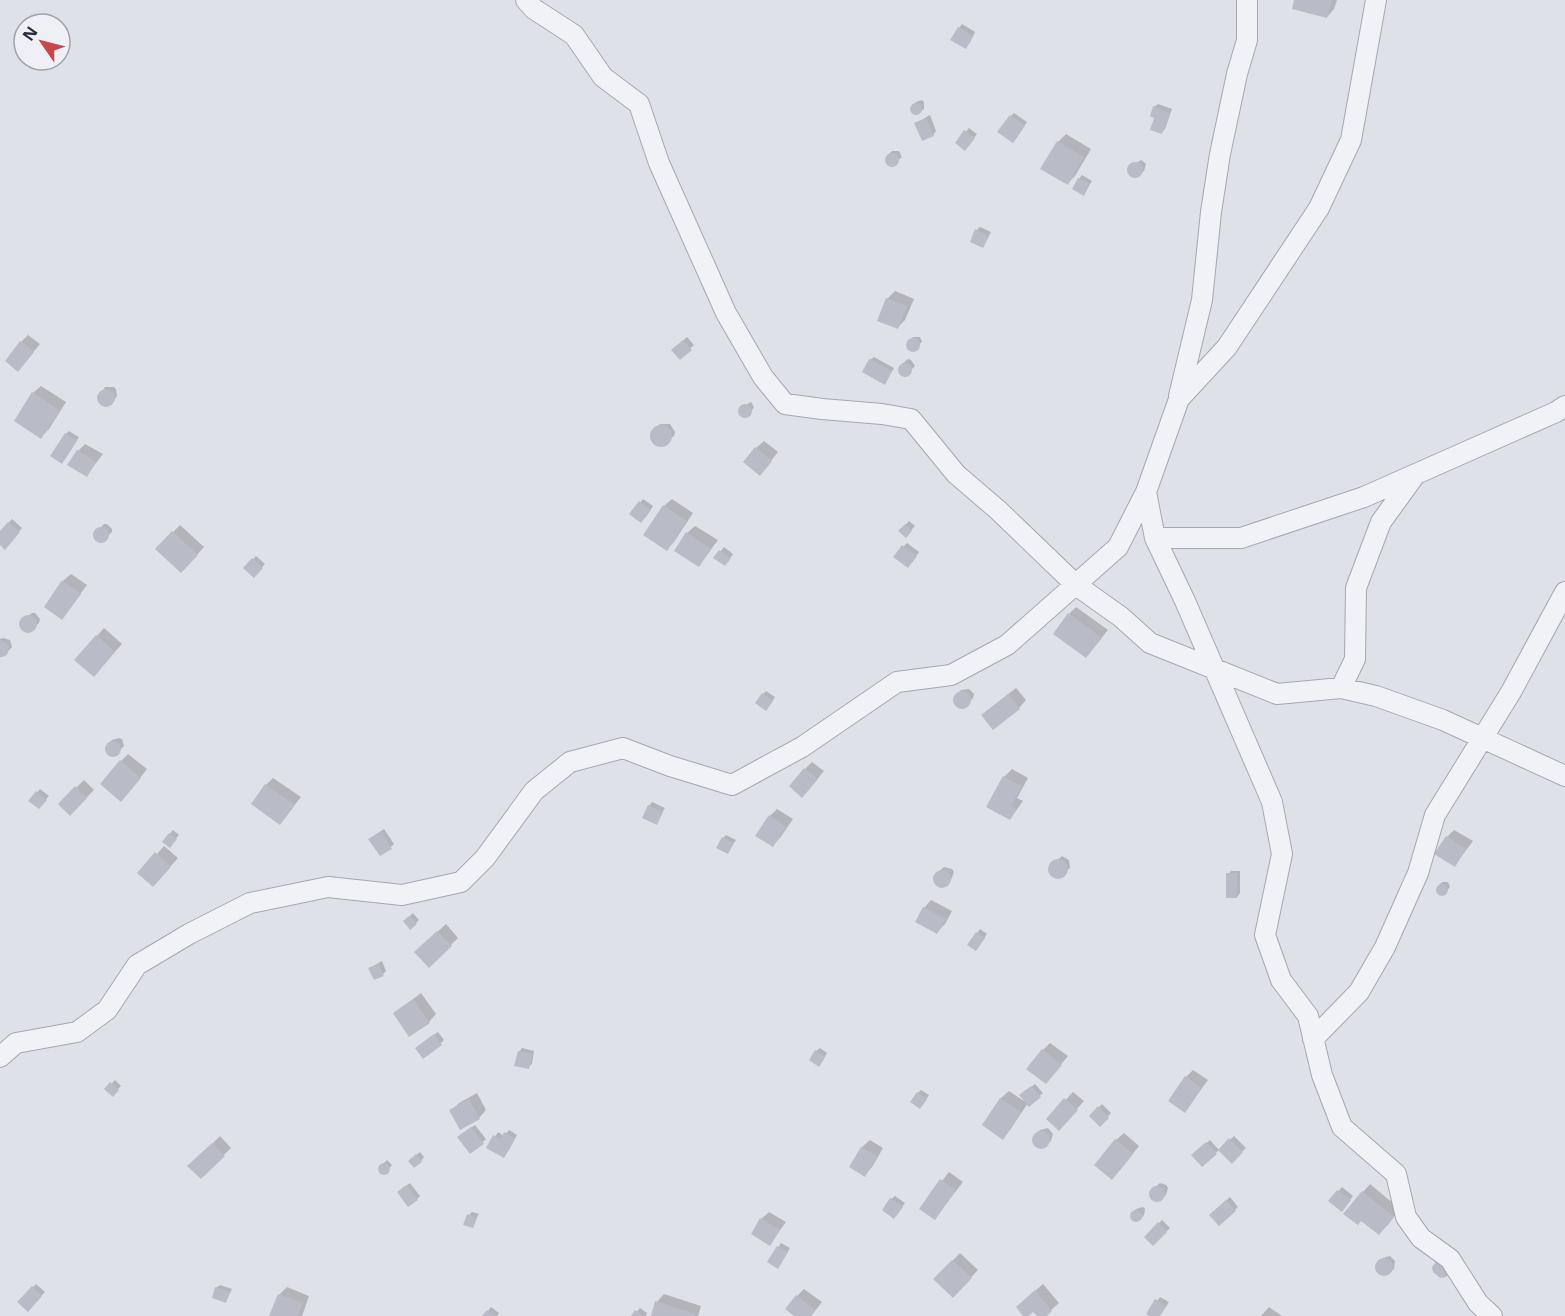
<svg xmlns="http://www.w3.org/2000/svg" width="1565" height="1316" font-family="'Noto Sans',sans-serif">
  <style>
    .shadow { fill: #0003 }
    .building { fill: #b9bcc7 }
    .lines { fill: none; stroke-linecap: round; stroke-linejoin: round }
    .minor-casing { stroke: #a4a7b2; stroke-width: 22 }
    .minor { stroke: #f1f2f6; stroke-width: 20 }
  </style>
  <rect width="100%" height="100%" fill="#dfe1e8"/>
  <!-- shadow -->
  <path class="shadow" d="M1296,0H1337L1334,9L1327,17Z
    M962,24L975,32L969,44L959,28Z
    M922,100L924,102V109L920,112L914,113L911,108L912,106L916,102Z
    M1158,104L1172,109L1165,129L1162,132L1154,107Z
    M1014,113L1027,122L1016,138L1011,116Z
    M930,115L936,131L933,135L916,123Z
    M969,128L977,134L968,145L957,143Z
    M1066,134L1091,149L1075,176L1068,183L1042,169L1058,142Z
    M892,151H899L902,157L892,165L886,161L888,155Z
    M1141,160L1146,164L1144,171L1134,177L1129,172L1131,166Z
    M1082,175L1092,181L1084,194L1079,179Z
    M980,227L991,232L983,246L977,230Z
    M895,291L914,299L905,320L898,327L887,299Z
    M28,335L40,344L18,370L21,342Z
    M687,337L694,345L680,358L673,350Z
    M913,337H920L922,342L912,350L908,346Z
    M874,357L894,368L885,383L870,360Z
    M908,359L911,360L915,366L906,375L900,372L901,365Z
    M41,386L66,402L49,429L41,437L33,393Z
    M105,387H114L116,389L117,396L111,404L103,405L98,399Z
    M751,402L754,407L747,417H744L739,412L740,408Z
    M660,424H670L675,432L674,436L661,446L657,445L652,436L653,432Z
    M69,431L79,437L65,458L66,434Z
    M764,441L778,452L767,466L756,448Z
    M85,444L103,454L86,476L78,451Z
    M643,499L653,506L645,518L631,514Z
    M672,499L693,513L674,542L667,549L664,506Z
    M12,519L22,528L8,544H0V533Z
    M909,521L915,526L906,536L900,531Z
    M104,524H107L112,529V532L103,541H100L97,539L95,533Z
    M180,525L204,547L189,564L157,549Z
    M695,526L718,540L699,566L687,533Z
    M907,543L919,552L911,563L895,556Z
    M724,547L733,554L728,561L716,557Z
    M256,556L265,564L254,576L245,568Z
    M71,574L87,585L62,618L63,581Z
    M1076,607L1108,630L1086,657L1069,614Z
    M32,613H35L40,619L39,623L29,631H25L23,629L22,621Z
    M104,628L122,644L101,667L97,636Z
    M3,638L10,640L12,647L6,654L0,655V639Z
    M1016,688L1026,700L1019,708H991Z
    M969,689L974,694L973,698L967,705L959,706L957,704L955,697L961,690Z
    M766,691L775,697L769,706L763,694Z
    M119,738L122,739L124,746L115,755H112L106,750V747L112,740Z
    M128,754L147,769L129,792L121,761Z
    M812,762L824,771L810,788L805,769Z
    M1012,769L1028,778L1017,798L1023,801L1010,819L988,806L1005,776Z
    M273,778L301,797L280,823L266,785Z
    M84,780L94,790L70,814L60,804Z
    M40,789L49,796L42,804L30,801Z
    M652,802L665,808L656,823L649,806Z
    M777,809L793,819L780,838L773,845L770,816Z
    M384,829L394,844L391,847L374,836Z
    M173,830L179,835L173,842L164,841Z
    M1454,830L1473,841L1455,865L1447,837Z
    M726,835L736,840L728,852L723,838Z
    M164,846L178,858L160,878L157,854Z
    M1062,856L1069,860L1070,868L1059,877L1055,876L1050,869L1051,865Z
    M944,867L952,869L954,872L951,880L948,884L939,886L936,884L934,876Z
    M1231,871H1240V893L1237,897L1228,874Z
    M1442,882H1448L1450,887L1445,893L1439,894L1437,892L1439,885Z
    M931,900L952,911L945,924L937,932L917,921L924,908Z
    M413,913L419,920L411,928L405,921Z
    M446,924L458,938L429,966L416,952Z
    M980,929L987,934L979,946L969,945Z
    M382,961L386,971L383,974L370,968Z
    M421,993L436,1014L429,1022L395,1013Z
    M438,1032L444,1040L441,1043L420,1045Z
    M1050,1043L1068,1056L1046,1082L1043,1050Z
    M522,1048L534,1051L532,1064L528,1067L519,1052Z
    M820,1048L827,1053L822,1062L816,1051Z
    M1193,1070L1208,1080L1185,1111L1186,1077Z
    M115,1080L121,1086L113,1094L107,1089Z
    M1035,1084L1043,1093L1029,1105L1028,1103L1010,1130L1003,1138L984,1125L1001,1098L1009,1091L1027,1103L1021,1096Z
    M921,1090L929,1095L923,1104L918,1093Z
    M1073,1092L1084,1101L1066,1121L1048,1119Z
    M477,1093L486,1110L479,1118L451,1111L459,1103Z
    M1102,1104L1111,1113L1100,1125L1091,1116Z
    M475,1125L486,1139L483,1142L462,1134Z
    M1048,1128L1053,1134L1051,1141L1043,1147L1036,1145L1034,1137L1036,1134L1040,1130Z
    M509,1130L517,1135L507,1153L488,1148L498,1132L504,1136Z
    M1124,1133L1139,1146L1120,1170L1116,1140Z
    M220,1136L231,1148L201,1177L190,1166Z
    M1234,1136L1246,1148L1232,1161L1220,1150Z
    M870,1140L883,1148L872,1167L865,1175L851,1166L862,1147Z
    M1210,1140L1219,1150L1202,1165L1193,1155Z
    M420,1152L424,1157L421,1161L413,1158Z
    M387,1160L392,1165L384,1174L382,1173L379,1168Z
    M949,1172L963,1182L935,1218L921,1208Z
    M410,1183L420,1196L417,1199L402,1189Z
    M1160,1183L1166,1185L1168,1188L1166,1195L1159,1200L1152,1198L1151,1191Z
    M1370,1184L1400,1209L1387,1226L1363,1192Z
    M1342,1187L1353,1196L1345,1207L1330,1201Z
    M895,1196L905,1203L897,1214L891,1199Z
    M1230,1197L1238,1207L1219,1224L1211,1215Z
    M1143,1207L1145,1209L1144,1215L1141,1219L1134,1220L1132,1219L1133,1212L1136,1209Z
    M472,1212L479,1214L472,1226L469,1215Z
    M769,1212L786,1222L770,1244L761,1219Z
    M1162,1220L1170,1228L1153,1244L1146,1237Z
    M781,1243L790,1248L778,1267L769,1262Z
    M960,1253L978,1270L953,1296L935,1279Z
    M1390,1256L1395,1261L1394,1269L1386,1274L1379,1273L1377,1265L1379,1262L1383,1258Z
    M36,1284L45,1292L28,1310L19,1302Z
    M1043,1284L1059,1303L1044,1316H1039L1034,1310L1025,1316V1300Z
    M220,1285L232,1289L226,1301L216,1288Z
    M287,1287L309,1296L302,1316H271L279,1295Z
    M804,1289L822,1302L811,1316H797V1296Z
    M664,1294L701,1306L698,1316H652L657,1302Z
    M1160,1297L1169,1302L1160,1316H1152L1148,1314Z
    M491,1307L499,1313L497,1316H484Z
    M1269,1307L1282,1316H1261Z
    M640,1308L647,1313L646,1316H633Z"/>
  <!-- building -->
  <path class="building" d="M1294,0H1332L1327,18L1292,9Z
    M958,27L973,36L966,49L950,40Z
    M910 109a6 6 0 1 1 12 0a6 6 0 1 1-12 0Z
    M1153,106L1170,113L1162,134L1150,130L1154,118L1150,116Z
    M1010,115L1025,126L1013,143L997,132Z
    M926,118L934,136L922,141L914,123Z
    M964,130L975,138L965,151L955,143Z
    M1057,141L1084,157L1068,185L1040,169Z
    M885 160a7 7 0 1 1 14 0a7 7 0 1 1-14 0Z
    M1127 170a8 8 0 1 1 16 0a8 8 0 1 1-16 0Z
    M1078,178L1090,184L1084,196L1072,189Z
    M975,229L989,236L983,248L970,242Z
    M886,298L907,306L898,329L877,321Z
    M906 345a7 7 0 1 1 14 0a7 7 0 1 1-14 0Z
    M683,340L692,350L680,360L671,350Z
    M20,341L34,352L18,372L5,361Z
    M869,359L892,371L885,385L862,372Z
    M898 370a7 7 0 1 1 14 0a7 7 0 1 1-14 0Z
    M97 398a9 9 0 1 1 18 0a9 9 0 1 1-18 0Z
    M32,392L60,410L41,439L14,421Z
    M738 411a7 7 0 1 1 14 0a7 7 0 1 1-14 0Z
    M650 436a11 11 0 1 1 22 0a11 11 0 1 1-22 0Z
    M65,433L77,441L62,464L50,456Z
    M755,447L772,461L760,476L743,462Z
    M77,450L96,462L87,477L67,465Z
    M639,501L651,510L641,523L629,514Z
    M663,505L687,521L667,551L643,535Z
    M8,522L20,532L5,550L0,545V531Z
    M905,524L912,531L906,538L898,531Z
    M93 535a8 8 0 1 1 16 0a8 8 0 1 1-16 0Z
    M172,531L198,555L181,573L155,549Z
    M686,532L711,549L699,567L674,551Z
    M902,545L917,556L908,568L893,557Z
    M719,550L731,558L725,566L713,558Z
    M252,558L263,568L254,578L243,568Z
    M62,580L81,594L62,620L44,607Z
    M1068,613L1102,638L1086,658L1053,634Z
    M19 624a9 9 0 1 1 18 0a9 9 0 1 1-18 0Z
    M96,635L115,652L94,677L74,660Z
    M0,640L7,643L9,647L7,655L2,657H0Z
    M953 700a9 9 0 1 1 18 0a9 9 0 1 1-18 0Z
    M762,693L773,701L766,711L755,703Z
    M1008,694L1020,709L993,730L981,715Z
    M105 749a8 8 0 1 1 16 0a8 8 0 1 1-16 0Z
    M120,760L141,778L121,802L100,784Z
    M804,768L818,779L802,798L789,786Z
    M1003,776L1022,786L1011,806L1017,809L1010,820L986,807Z
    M265,784L295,805L280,825L251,804Z
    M75,786L87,798L70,816L58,804Z
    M36,791L47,800L39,809L28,801Z
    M648,805L663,812L657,825L642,818Z
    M769,815L786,827L773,847L755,836Z
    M381,831L392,849L380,856L368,839Z
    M169,833L177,839L170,848L162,842Z
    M1446,836L1466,849L1455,867L1434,854Z
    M722,837L734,843L728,854L716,848Z
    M155,852L171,867L153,887L137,873Z
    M1048 869a10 10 0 1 1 20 0a10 10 0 1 1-20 0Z
    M933 879a9 9 0 1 1 18 0a9 9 0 1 1-18 0Z
    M1226,873H1237V898H1226Z
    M1436 890a6 6 0 1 1 12 0a6 6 0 1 1-12 0Z
    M923,907L946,919L937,934L915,922Z
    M409,916L417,924L410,930L403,921Z
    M437,931L452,946L429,968L414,952Z
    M976,932L985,938L976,951L967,945Z
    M378,964L384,976L374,980L368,968Z
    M413,999L430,1023L409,1037L393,1013Z
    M434,1034L442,1045L423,1059L415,1048Z
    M1042,1049L1062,1065L1046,1084L1026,1069Z
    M815,1050L825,1057L819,1067L809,1060Z
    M518,1051L532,1054L529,1069L514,1066Z
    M1185,1076L1202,1088L1185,1113L1168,1101Z
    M110,1082L119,1090L113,1097L104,1089Z
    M1031,1086L1041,1097L1029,1107L1019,1095Z
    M917,1092L927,1099L920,1109L910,1102Z
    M1000,1098L1021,1112L1003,1140L982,1125Z
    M1064,1098L1078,1110L1059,1131L1046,1119Z
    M469,1099L480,1119L460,1130L449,1110Z
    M1098,1106L1109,1118L1100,1127L1089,1116Z
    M471,1127L484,1144L470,1154L457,1137Z
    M1032 1140a9 9 0 1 1 18 0a9 9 0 1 1-18 0Z
    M504,1132L515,1139L504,1158L486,1148L493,1135L501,1139Z
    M1229,1138L1243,1152L1232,1164L1218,1150Z
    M1115,1139L1133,1154L1112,1180L1094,1165Z
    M1206,1142L1217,1154L1202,1167L1191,1155Z
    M212,1143L225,1156L201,1179L187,1166Z
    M861,1147L877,1156L865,1177L849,1167Z
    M416,1154L422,1162L414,1168L408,1161Z
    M378 1169a6 6 0 1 1 12 0a6 6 0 1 1-12 0Z
    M940,1179L956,1190L935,1220L919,1209Z
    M406,1185L418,1200L408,1207L397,1192Z
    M1149 1194a8 8 0 1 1 16 0a8 8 0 1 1-16 0Z
    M1337,1190L1351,1200L1342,1212L1328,1201Z
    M1362,1191L1394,1217L1379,1235L1361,1221L1358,1225L1343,1214Z
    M890,1198L903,1207L894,1219L882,1210Z
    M1226,1200L1236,1211L1219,1226L1209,1215Z
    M1130 1216a6 6 0 1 1 12 0a6 6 0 1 1-12 0Z
    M467,1214L477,1218L473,1228L463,1225Z
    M760,1218L780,1230L770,1246L751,1234Z
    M1158,1222L1167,1232L1153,1246L1144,1237Z
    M777,1246L788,1252L778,1269L767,1262Z
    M1375 1267a9 9 0 1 1 18 0a9 9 0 1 1-18 0Z
    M1438,1259L1450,1274L1446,1277L1440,1278L1433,1272L1432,1267Z
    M952,1260L972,1278L953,1298L933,1279Z
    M32,1286L42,1296L28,1312L17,1302Z
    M215,1287L230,1292L226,1303L212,1298Z
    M1035,1290L1052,1311L1047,1316H1037L1033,1312L1029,1316H1023L1016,1307Z
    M278,1294L303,1303L298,1316H269Z
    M796,1295L815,1310L811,1316H794L785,1309Z
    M1155,1299L1166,1306L1160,1316H1149L1146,1314Z
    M655,1301L695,1314L694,1316H651Z
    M487,1310L496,1316H482Z
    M635,1310L643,1316H631Z"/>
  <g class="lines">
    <defs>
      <path id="minor" d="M526,0L534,9L574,35L603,77L639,104L659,163L726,313L763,377L785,404L822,409L882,414L911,419L956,474L998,510L1076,585L1121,617L1150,643L1277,694L1341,688L1376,696L1443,720L1565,776
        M1179,396L1202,300L1211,212L1220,154L1237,74L1247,40V0
        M1146,492L1155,538L1185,601L1272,802L1282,854L1265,935L1281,980L1308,1016L1322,1075L1342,1127L1396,1174L1406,1217L1421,1238L1450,1259L1478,1303L1492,1316
        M1155,538H1241L1364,497L1556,412L1565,406
        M1341,688L1355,659L1356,588L1381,522L1415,475
        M1313,1039L1359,992L1385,947L1418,873L1435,815L1511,692L1565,592
        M0,1057L16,1043L77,1032L107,1010L137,965L189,934L250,903L328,887L402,895L461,882L485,858L534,791L570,762L623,748L670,766L732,785L802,747L897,682L951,675L1007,645L1118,547L1146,492L1179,399L1227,347L1319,208L1351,140L1376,0"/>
    </defs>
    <!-- minor casing -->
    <use href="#minor" class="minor-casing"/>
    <!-- minor -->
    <use href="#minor" class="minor"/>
  </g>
  <!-- north arrow -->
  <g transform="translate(42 42) rotate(305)"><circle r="28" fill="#eef0f5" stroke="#9fa2ac" stroke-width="1.5"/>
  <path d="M0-4.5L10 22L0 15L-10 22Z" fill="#c94749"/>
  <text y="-9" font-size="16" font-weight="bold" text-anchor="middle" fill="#282d3e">N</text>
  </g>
</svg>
